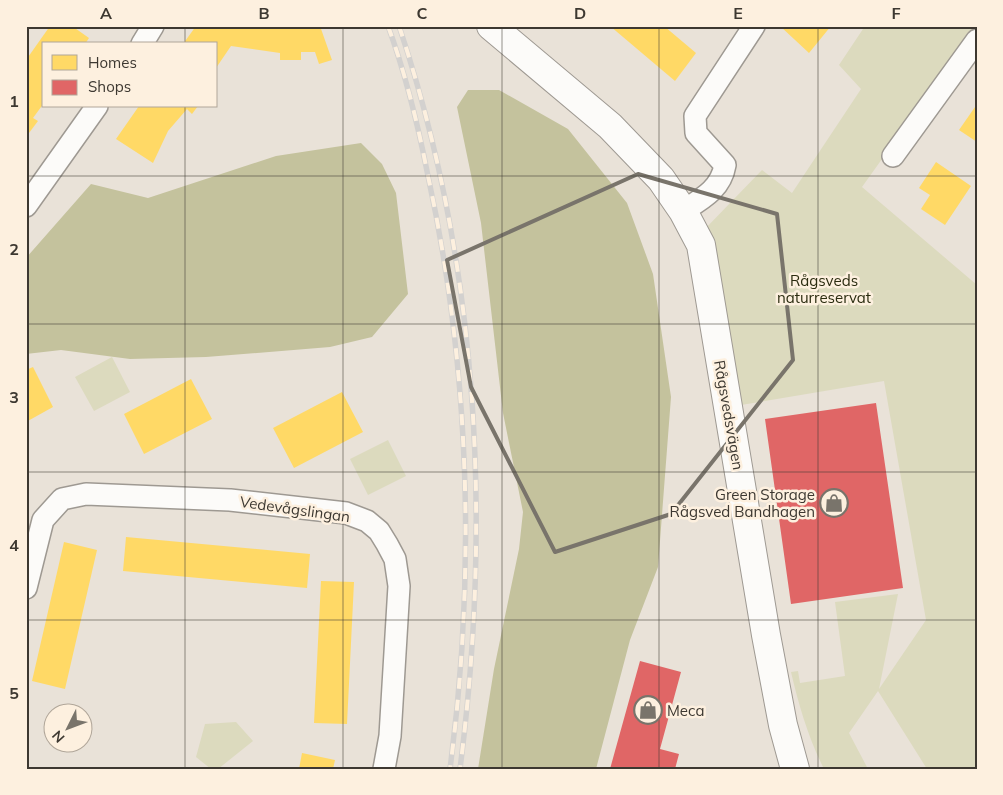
<svg xmlns="http://www.w3.org/2000/svg" width="1003" height="795" font-family="Mulish,sans-serif">
  <style>
    .green { fill: #dcdabe }
    .forest { fill: #c4c29d }
    .homes { fill: #ffd966 }
    .shops { fill: #e06666 }
    .lines { fill: none; stroke-linecap: round; stroke-linejoin: round }
    .minor-casing { stroke: #9e9992; stroke-width: 24 }
    .tertiary-casing { stroke: #9e9992; stroke-width: 30 }
    .minor { stroke: #fcfbf9; stroke-width: 21 }
    .tertiary { stroke: #fcfbf9; stroke-width: 28 }
    .rail-casing { stroke: #d3d1cf; stroke-width: 5.5 }
    .rail { stroke: #fdf0df; stroke-width: 4; stroke-dasharray: 11; stroke-linecap: butt }
    .marked { fill: none; stroke: #79746b; stroke-width: 4; stroke-linejoin: round }
    .grid { fill: none; stroke: #3d3831; stroke-width: 1; stroke-opacity: 0.55 }
    .labels { text-anchor: middle; dominant-baseline: central; stroke-width: 5; stroke-linejoin: round; paint-order: stroke }
    .park-label { font-size: 15px; fill: #2b2c10; stroke: #fdf0df }
    .street-label { font-size: 15px; fill: #3d3831; stroke: #fdf0df }
    .poi-label { font-size: 15px; fill: #3d3831; stroke: #fdf0df; text-anchor: end }
    .neatline { fill: none; stroke: #3d3831; stroke-width: 2 }
    .grid-label { font-size: 16px; text-anchor: middle; font-weight: bold; fill: #3d3831 }
  </style>
  <rect width="100%" height="100%" fill="#e9e2d8"/>
  <!-- green -->
  <path class="green" d="M865,26H977L862,187L977,285V769H927L878,691L849,733L868,769H824C808,737 799,706 791,672L798,671L800,683L845,676L835,602L898,594L879,689L926,620L884,381L741,405L703,231L762,170L792,193L861,89L839,65Z
    M112,357L130,392L94,411L75,377Z
    M388,440L406,476L368,495L350,459Z
    M236,722L253,741L218,769H211L196,757L205,724Z"/>
  <!-- forest -->
  <path class="forest" d="M468,90H499L568,129L627,203L653,274L671,397L658,567L630,640L596,769H478L494,669L519,549L523,512L503,413L481,223L457,107Z
    M361,143L382,164L396,193L408,294L372,337L330,347L206,357L130,359L61,350L26,354V258L91,184L148,198L276,156Z"/>
  <!-- homes -->
  <path class="homes" d="M50,26H72L89,38L85,44H44V103L33,118L38,121L26,137V60Z
    M196,26H320L332,60L319,64L315,52H301V60H280V53L231,46L216,68V44H183Z
    M610,26H664L696,53L675,81Z
    M780,26H831L809,53Z
    M139,106H198L192,114L187,109L168,131L153,163L116,139Z
    M975,107L977,108V142L959,130Z
    M936,162L971,186L945,225L921,209L930,195L919,188Z
    M33,367L53,407L26,422V370Z
    M191,379L212,419L144,454L124,414Z
    M342,392L363,432L294,468L273,428Z
    M126,537L310,554L307,588L123,571Z
    M64,542L97,550L65,689L32,681Z
    M321,581L354,582L347,724L314,723Z
    M302,753L335,760L333,769H299Z"/>
  <!-- shops -->
  <path class="shops" d="M876,403L903,588L791,604L765,419Z
    M640,661L681,672L660,749L679,754L675,769H610Z"/>
  <g class="lines">
    <defs>
      <path id="minor" d="M142,44L153,26
        M893,156L977,40
        M26,206L97,106
        M683,211C702,199 721,189 725,165L696,133L695,116L754,26
        M26,588L43,520L62,499L86,494L230,500L346,513L367,521L379,531L387,544L395,559L399,586L390,736L384,769"/>
      <path id="tertiary" d="M491,26L610,126L661,179L683,211L701,245L766,635L783,725L795,769"/>
    </defs>
    <!-- minor casing -->
    <use href="#minor" class="minor-casing"/>
    <!-- tertiary casing -->
    <use href="#tertiary" class="tertiary-casing"/>
    <!-- minor -->
    <use href="#minor" class="minor"/>
    <!-- tertiary -->
    <use href="#tertiary" class="tertiary"/>
    <defs>
      <path id="rail" d="M388,26C406,75 418,125 428,176C470,369 476,573 450,769
        M399,26C479,265 492,520 460,769"/>
    </defs>
    <!-- rail casing -->
    <use href="#rail" class="rail-casing"/>
    <!-- rail -->
    <use href="#rail" class="rail"/>
  </g>
  <!-- marked area -->
  <path class="marked" d="M638,174L777,214L793,360L671,514L555,552L471,387L447,260Z"/>
  <!-- grid -->
  <path class="grid" d="M185,26V44M343,26V769M502,26V769M659,26V769M818,26V769M185,106V769M26,176H977M26,324H977M26,472H977M26,620H977"/>
  <!-- icons -->
  <defs>
    <symbol id="shop-ring" viewBox="-11 -11 22 22"><circle r="9.5" fill="#fdf0df" stroke="#79746b" stroke-width="1.5"/><path d="M-5-2.5h2.3a2.7 3.5 0 0 1 5.4 0H5L5.5 6h-11ZM-1.5-2.5h3a1.5 2.3 0 0 0-3 0Z" fill="#79746b"/></symbol>
  </defs>
  <g fill-rule="evenodd">
    <use href="#shop-ring" x="818" y="487" width="32" height="32"/>
    <use href="#shop-ring" x="632" y="694" width="32" height="32"/>
  </g>
  <g class="labels">
    <!-- park labels -->
    <g class="park-label">
      <text x="824" y="280">Rågsveds<tspan x="824" dy="17">naturreservat</tspan></text>
    </g>
    <!-- street labels -->
    <g class="street-label">
      <text transform="translate(729 415) rotate(80)">Rågsvedsvägen</text>
      <text transform="translate(295 509) rotate(8)">Vedevågslingan</text>
    </g>
    <!-- poi labels -->
    <g class="poi-label">
      <text x="815" y="494">Green Storage<tspan x="815" dy="17">Rågsved Bandhagen</tspan></text>
      <text x="667" y="710" text-anchor="start">Meca</text>
    </g>
  </g>
  <!-- border -->
  <rect width="1003" height="795" fill="none" stroke="#fdf0df" stroke-width="55"/>
  <!-- legend -->
  <rect x="42" y="42" width="175" height="65" fill="#fdf0df" stroke="#b0a699"/>
  <rect x="52" y="55" width="25" height="15" fill="#ffd966" stroke="#b0a699"/>
  <text x="88" y="68" font-size="15" fill="#3d3831">Homes</text>
  <rect x="52" y="80" width="25" height="15" fill="#e06666" stroke="#b0a699"/>
  <text x="88" y="92" font-size="15" fill="#3d3831">Shops</text>
  <!-- north arrow -->
  <g transform="translate(68 728) rotate(228)"><circle r="24" fill="#fdf0df" stroke="#b0a699"/>
  <path d="M0-4L9 19L0 12L-9 19Z" fill="#79746b"/>
  <text y="-8" font-size="14" font-weight="bold" text-anchor="middle" fill="#3d3831">N</text>
  </g>
  <rect x="28" y="28" width="948" height="740" class="neatline"/>
  <g class="grid-label">
    <text x="106" y="19">A</text>
    <text x="264" y="19">B</text>
    <text x="422" y="19">C</text>
    <text x="580" y="19">D</text>
    <text x="738" y="19">E</text>
    <text x="896" y="19">F</text>
    <text x="14" y="107">1</text>
    <text x="14" y="255">2</text>
    <text x="14" y="403">3</text>
    <text x="14" y="551">4</text>
    <text x="14" y="699">5</text>
  </g>
</svg>
